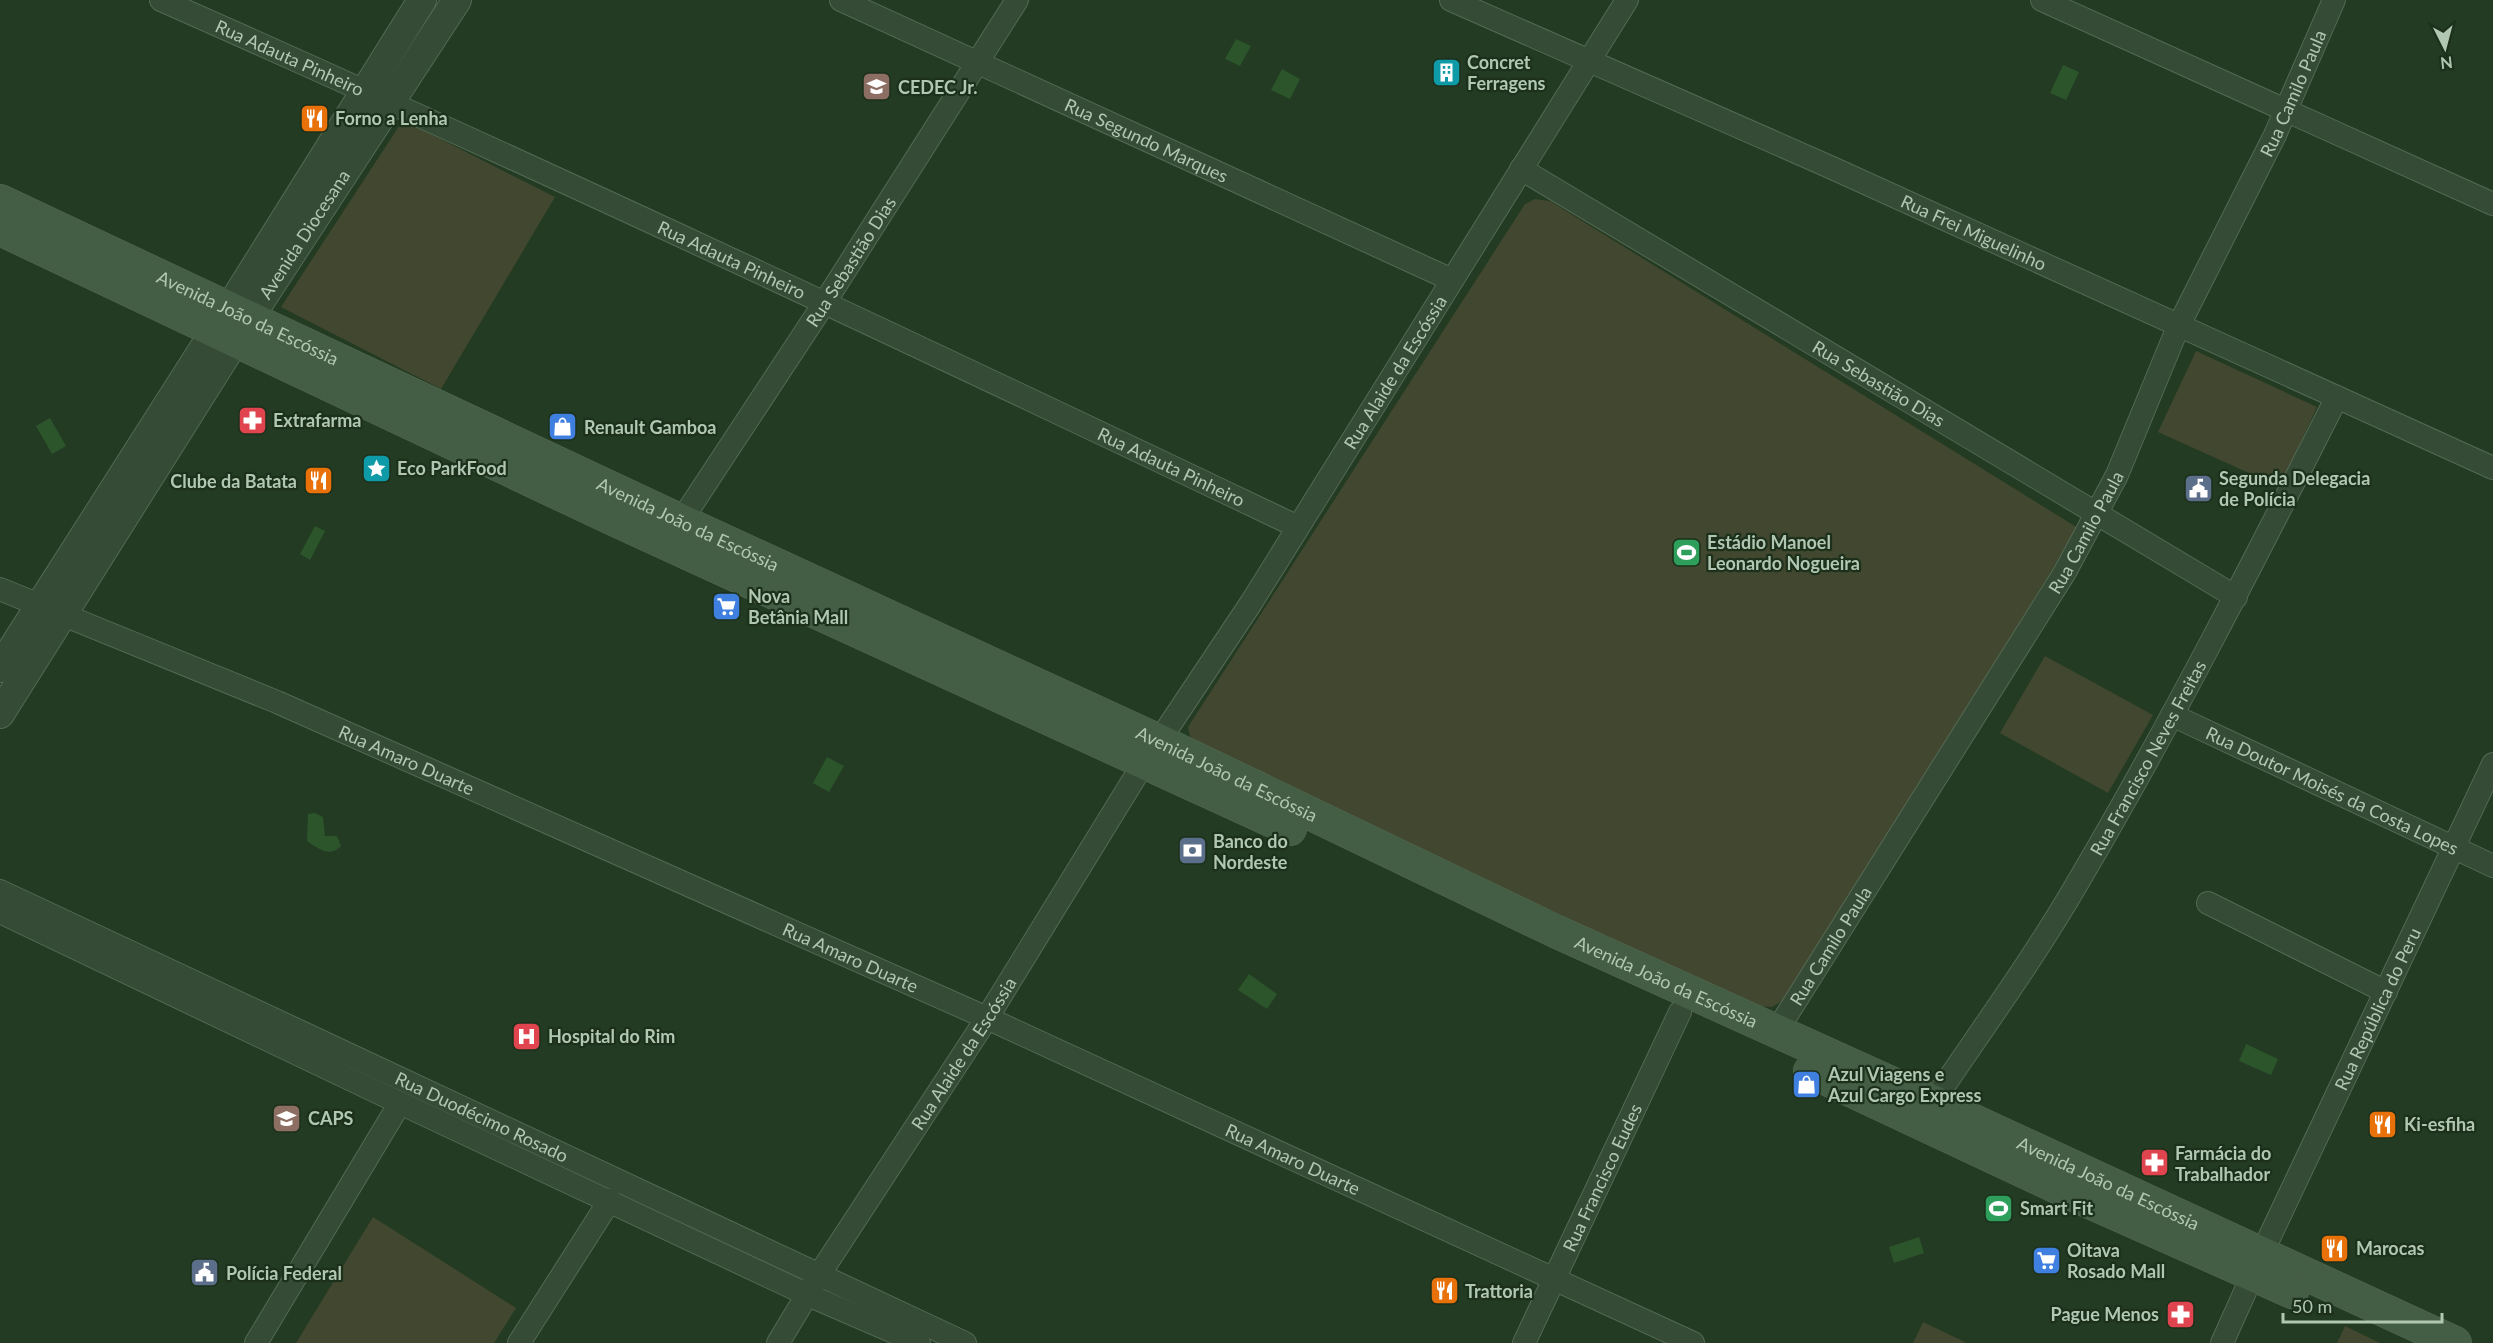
<svg xmlns="http://www.w3.org/2000/svg" width="2493" height="1343" font-family="Lato,sans-serif">
  <style>
    .green { fill: #41482f }
    .water { fill: #2c552c }
    .lines { fill: none; stroke-linecap: round; stroke-linejoin: round }
    .minor-casing { stroke: #546954; stroke-width: 24 }
    .tertiary-casing { stroke: #546954; stroke-width: 30 }
    .secondary-casing { stroke: #546954; stroke-width: 34 }
    .minor { stroke: #364b36; stroke-width: 22 }
    .tertiary { stroke: #364b36; stroke-width: 28 }
    .secondary { stroke: #445e45; stroke-width: 33 }
    .labels { text-anchor: middle; dominant-baseline: central; stroke-width: 4.5; stroke-linejoin: round; paint-order: stroke }
    .street-label { font-size: 18px; fill: #b1c7b2; stroke: #1c301b }
    .poi-label { font-size: 18px; font-weight: bold; fill: #b1c7b2; stroke: #1c301b; text-anchor: start }
  </style>
  <rect width="100%" height="100%" fill="#233b22"/>
  <!-- green -->
  <path class="green" d="M403,120L555,197L441,389L281,307Z
    M1535,199L1550,201L2078,528L1875,855L1782,1001L1772,1007L1756,1006L1208,751C1196,745 1190,741 1188,727L1525,204Z
    M2196,351L2317,407L2280,487L2158,432Z
    M2045,656L2153,715L2108,793L2000,733Z
    M373,1217L516,1308L494,1343H296Z
    M1923,1322L1965,1342L1964,1343H1913Z
    M2345,1326L2380,1343H2337Z"/>
  <!-- water -->
  <path class="water" d="M1236,39L1251,46L1240,66L1225,59Z
    M2063,65L2079,72L2066,100L2050,93Z
    M1282,69L1300,79L1290,99L1271,90Z
    M50,418L66,446L52,454L36,426Z
    M315,526L325,531L310,560L300,554Z
    M827,757L844,766L829,792L813,783Z
    M315,813L323,817L325,836H337L341,846C329,858 319,849 307,841L308,814Z
    M1249,974L1277,994L1267,1009L1238,990Z
    M2246,1044L2278,1059L2271,1075L2239,1061Z
    M1919,1237L1924,1253L1894,1263L1889,1247Z"/>
  <g class="lines">
    <defs>
      <g id="minor">
        <path id="s1" d="M161,0C543,169 921,347 1298,527"/>
        <path id="s2" d="M841,0L1452,280"/>
        <path id="s3" d="M1451,0L1830,167L2493,468"/>
        <path d="M2042,0L2493,204"/>
        <path id="s4" d="M1521,169L2236,597"/>
        <path id="s5" d="M681,521L825,302L1017,0"/>
        <path id="s6" d="M0,589L277,702L987,1018L1693,1343"/>
        <path id="s7" d="M2172,715L2493,866"/>
        <path id="s8" d="M1159,741L1251,603L1627,0"/>
        <path id="s9" d="M0,891L965,1343"/>
        <path d="M2208,903L2386,992"/>
        <path d="M0,912L400,1103L808,1295L919,1343"/>
        <path id="s10" d="M1776,1032L2065,572L2117,475L2178,327L2275,135L2334,0"/>
        <path id="s11" d="M1933,1102C1982,1029 2034,958 2078,882C2171,724 2254,561 2337,397"/>
        <path id="s12" d="M2262,1253L2493,764"/>
        <path d="M256,1343L400,1103"/>
        <path d="M519,1343L610,1200"/>
        <path id="s13" d="M778,1343L819,1275L987,1018L1145,761"/>
        <path id="s14" d="M1524,1343L1680,1012"/>
        <path d="M2222,1343L2253,1274"/>
      </g>
      <g id="tertiary">
        <path d="M0,668L230,307L422,0"/>
        <path id="s15" d="M0,714L250,317L457,0"/>
      </g>
      <g id="secondary">
        <path id="s16" d="M0,201L681,521L1159,741L1555,931L1933,1102L2455,1343"/>
        <path d="M0,229L615,520L1290,829"/>
        <path d="M1810,1071L2074,1195L2292,1292"/>
      </g>
    </defs>
    <!-- minor casing -->
    <use href="#minor" class="minor-casing"/>
    <!-- tertiary casing -->
    <use href="#tertiary" class="tertiary-casing"/>
    <!-- secondary casing -->
    <use href="#secondary" class="secondary-casing"/>
    <!-- minor -->
    <use href="#minor" class="minor"/>
    <!-- tertiary -->
    <use href="#tertiary" class="tertiary"/>
    <!-- secondary -->
    <use href="#secondary" class="secondary"/>
  </g>
  <!-- icons -->
  <defs>
    <symbol id="building-square" viewBox="-11 -11 22 22"><rect x="-9" y="-9" width="18" height="18" rx="4" fill="#0f9aa8" stroke="#1c301b"/><path d="M-4-6H4V6H1V3H-1V6H-4ZM-2.5-4.3h1.7v1.8h-1.7ZM.8-4.3h1.7v1.8H.8ZM-2.5-1h1.7V.8h-1.7ZM.8-1h1.7V.8H.8Z" fill="#fff"/></symbol>
    <symbol id="school-square" viewBox="-11 -11 22 22"><rect x="-9" y="-9" width="18" height="18" rx="4" fill="#8d6e63" stroke="#1c301b"/><path d="M0-5L7-2L0 1L-7-2ZM-4 1L0 2.5L4 1V4Q0 6-4 4Z" fill="#fff"/></symbol>
    <symbol id="restaurant-square" viewBox="-11 -11 22 22"><rect x="-9" y="-9" width="18" height="18" rx="4" fill="#e8710a" stroke="#1c301b"/><path d="M-5-6h1v4h1v-4h1v4h1v-4h1v5L-1.5 .5V6h-2V.5L-5-1ZM5-6V6H3V1.5H1.5Q1.5-4 5-6Z" fill="#fff"/></symbol>
    <symbol id="pharmacy-square" viewBox="-11 -11 22 22"><rect x="-9" y="-9" width="18" height="18" rx="4" fill="#e0444e" stroke="#1c301b"/><path d="M-2-6h4v4h4v4h-4v4h-4v-4h-4v-4h4Z" fill="#fff"/></symbol>
    <symbol id="shop-square" viewBox="-11 -11 22 22"><rect x="-9" y="-9" width="18" height="18" rx="4" fill="#3f7fe0" stroke="#1c301b"/><path d="M-5-2.5h2.3a2.7 3.5 0 0 1 5.4 0H5L5.5 6h-11ZM-1.5-2.5h3a1.5 2.3 0 0 0-3 0Z" fill="#fff"/></symbol>
    <symbol id="sight-square" viewBox="-11 -11 22 22"><rect x="-9" y="-9" width="18" height="18" rx="4" fill="#0f9aa8" stroke="#1c301b"/><path d="M0-6L1.8-2.2L6-1.7L2.9 1.2L3.7 5.4L0 3.3L-3.7 5.4L-2.9 1.2L-6-1.7L-1.8-2.2Z" fill="#fff"/></symbol>
    <symbol id="civic-square" viewBox="-11 -11 22 22"><rect x="-9" y="-9" width="18" height="18" rx="4" fill="#5c6f8a" stroke="#1c301b"/><path d="M-.6-6.5H3V-4.5H.6V-3L4-1V1h2V6H-6V1h2V-1L-.6-3ZM-1.2 2.5V6h2.4V2.5Z" fill="#fff"/></symbol>
    <symbol id="stadium-square" viewBox="-11 -11 22 22"><rect x="-9" y="-9" width="18" height="18" rx="4" fill="#2e9e5b" stroke="#1c301b"/><path d="M0-5a6.5 5 0 1 0 0 10a6.5 5 0 1 0 0-10ZM-3.5-1.8h7v3.6h-7Z" fill="#fff"/></symbol>
    <symbol id="supermarket-square" viewBox="-11 -11 22 22"><rect x="-9" y="-9" width="18" height="18" rx="4" fill="#3f7fe0" stroke="#1c301b"/><path d="M-6-5.5h2.5l.6 2H6L4.5 2H-2.5L-4.4-4H-6ZM-1.5 3.2a1.3 1.3 0 1 0 .1 0ZM3 3.2a1.3 1.3 0 1 0 .1 0Z" fill="#fff"/></symbol>
    <symbol id="bank-square" viewBox="-11 -11 22 22"><rect x="-9" y="-9" width="18" height="18" rx="4" fill="#5c6f8a" stroke="#1c301b"/><path d="M-6-4H6V4H-6ZM0-2.3a2.3 2.3 0 1 0 0 4.6a2.3 2.3 0 1 0 0-4.6Z" fill="#fff"/></symbol>
    <symbol id="hospital-square" viewBox="-11 -11 22 22"><rect x="-9" y="-9" width="18" height="18" rx="4" fill="#e0444e" stroke="#1c301b"/><path d="M-5-5h3v3.5h4V-5h3V5h-3V1.5h-4V5h-3Z" fill="#fff"/></symbol>
  </defs>
  <g fill-rule="evenodd">
    <use href="#building-square" x="1430" y="56" width="33" height="33"/>
    <use href="#school-square" x="860" y="70" width="33" height="33"/>
    <use href="#restaurant-square" x="298" y="102" width="33" height="33"/>
    <use href="#pharmacy-square" x="236" y="404" width="33" height="33"/>
    <use href="#shop-square" x="546" y="410" width="33" height="33"/>
    <use href="#sight-square" x="360" y="452" width="33" height="33"/>
    <use href="#restaurant-square" x="302" y="464" width="33" height="33"/>
    <use href="#civic-square" x="2182" y="472" width="33" height="33"/>
    <use href="#stadium-square" x="1670" y="536" width="33" height="33"/>
    <use href="#supermarket-square" x="710" y="590" width="33" height="33"/>
    <use href="#bank-square" x="1176" y="834" width="33" height="33"/>
    <use href="#hospital-square" x="510" y="1020" width="33" height="33"/>
    <use href="#shop-square" x="1790" y="1068" width="33" height="33"/>
    <use href="#school-square" x="270" y="1102" width="33" height="33"/>
    <use href="#restaurant-square" x="2366" y="1108" width="33" height="33"/>
    <use href="#pharmacy-square" x="2138" y="1146" width="33" height="33"/>
    <use href="#stadium-square" x="1982" y="1192" width="33" height="33"/>
    <use href="#restaurant-square" x="2318" y="1232" width="33" height="33"/>
    <use href="#supermarket-square" x="2030" y="1244" width="33" height="33"/>
    <use href="#civic-square" x="188" y="1256" width="33" height="33"/>
    <use href="#restaurant-square" x="1428" y="1274" width="33" height="33"/>
    <use href="#pharmacy-square" x="2164" y="1298" width="33" height="33"/>
  </g>
  <g class="labels">
    <!-- street labels -->
    <g class="street-label">
      <text stroke="none"><textPath href="#s1" startOffset="141">Rua Adauta Pinheiro</textPath></text>
      <text stroke="none"><textPath href="#s10" startOffset="1074">Rua Camilo Paula</textPath></text>
      <text stroke="none"><textPath href="#s2" startOffset="336">Rua Segundo Marques</textPath></text>
      <text stroke="none"><textPath href="#s3" startOffset="572">Rua Frei Miguelinho</textPath></text>
      <text stroke="none"><textPath href="#s15" startOffset="568">Avenida Diocesana</textPath></text>
      <text stroke="none"><textPath href="#s1" startOffset="627">Rua Adauta Pinheiro</textPath></text>
      <text stroke="none"><textPath href="#s5" startOffset="310">Rua Sebastião Dias</textPath></text>
      <text stroke="none"><textPath href="#s16" startOffset="274">Avenida João da Escóssia</textPath></text>
      <text stroke="none"><textPath href="#s8" startOffset="438">Rua Alaide da Escóssia</textPath></text>
      <text stroke="none"><textPath href="#s4" startOffset="417">Rua Sebastião Dias</textPath></text>
      <text stroke="none"><textPath href="#s1" startOffset="1113">Rua Adauta Pinheiro</textPath></text>
      <text stroke="none"><textPath href="#s16" startOffset="760">Avenida João da Escóssia</textPath></text>
      <text stroke="none"><textPath href="#s10" startOffset="588">Rua Camilo Paula</textPath></text>
      <text stroke="none"><textPath href="#s11" startOffset="406">Rua Francisco Neves Freitas</textPath></text>
      <text stroke="none"><textPath href="#s6" startOffset="441">Rua Amaro Duarte</textPath></text>
      <text stroke="none"><textPath href="#s16" startOffset="1354">Avenida João da Escóssia</textPath></text>
      <text stroke="none"><textPath href="#s7" startOffset="177">Rua Doutor Moisés da Costa Lopes</textPath></text>
      <text stroke="none"><textPath href="#s10" startOffset="102">Rua Camilo Paula</textPath></text>
      <text stroke="none"><textPath href="#s6" startOffset="927">Rua Amaro Duarte</textPath></text>
      <text stroke="none"><textPath href="#s16" startOffset="1840">Avenida João da Escóssia</textPath></text>
      <text stroke="none"><textPath href="#s12" startOffset="270">Rua República do Peru</textPath></text>
      <text stroke="none"><textPath href="#s13" startOffset="344">Rua Alaide da Escóssia</textPath></text>
      <text stroke="none"><textPath href="#s9" startOffset="532">Rua Duodécimo Rosado</textPath></text>
      <text stroke="none"><textPath href="#s6" startOffset="1413">Rua Amaro Duarte</textPath></text>
      <text stroke="none"><textPath href="#s14" startOffset="183">Rua Francisco Eudes</textPath></text>
      <text stroke="none"><textPath href="#s16" startOffset="2326">Avenida João da Escóssia</textPath></text>
    </g>
    <!-- poi labels -->
    <g class="poi-label">
      <text x="1467" y="62">Concret<tspan x="1467" dy="21">Ferragens</tspan></text>
      <text x="898" y="87">CEDEC Jr.</text>
      <text x="335" y="118">Forno a Lenha</text>
      <text x="273" y="420">Extrafarma</text>
      <text x="584" y="427">Renault Gamboa</text>
      <text x="397" y="468">Eco ParkFood</text>
      <text x="2219" y="478">Segunda Delegacia<tspan x="2219" dy="21">de Polícia</tspan></text>
      <text x="297" y="481" text-anchor="end">Clube da Batata</text>
      <text x="1707" y="542">Estádio Manoel<tspan x="1707" dy="21">Leonardo Nogueira</tspan></text>
      <text x="748" y="596">Nova<tspan x="748" dy="21">Betânia Mall</tspan></text>
      <text x="1213" y="841">Banco do<tspan x="1213" dy="21">Nordeste</tspan></text>
      <text x="548" y="1036">Hospital do Rim</text>
      <text x="1828" y="1074">Azul Viagens e<tspan x="1828" dy="21">Azul Cargo Express</tspan></text>
      <text x="308" y="1118">CAPS</text>
      <text x="2404" y="1124">Ki-esfiha</text>
      <text x="2175" y="1153">Farmácia do<tspan x="2175" dy="21">Trabalhador</tspan></text>
      <text x="2020" y="1208">Smart Fit</text>
      <text x="2356" y="1248">Marocas</text>
      <text x="2067" y="1250">Oitava<tspan x="2067" dy="21">Rosado Mall</tspan></text>
      <text x="226" y="1273">Polícia Federal</text>
      <text x="1465" y="1291">Trattoria</text>
      <text x="2159" y="1314" text-anchor="end">Pague Menos</text>
    </g>
  </g>
  <!-- north arrow -->
  <g transform="translate(2445 48) rotate(174)" stroke="#1c301b" stroke-width="4.5" paint-order="stroke">
  <path d="M0-4.5L10 22L0 15L-10 22Z" fill="#b1c7b2"/>
  <text y="-9" font-size="16" font-weight="bold" text-anchor="middle" fill="#b1c7b2">N</text>
  </g>
  <!-- scale -->
  <path d="M2283 1313v9h159v-9" fill="none" stroke="#b1c7b2" stroke-width="3"/>
  <text x="2292" y="1313" font-size="18" fill="#b1c7b2" stroke="#1c301b" stroke-width="4.5" paint-order="stroke">50 m</text>
</svg>
